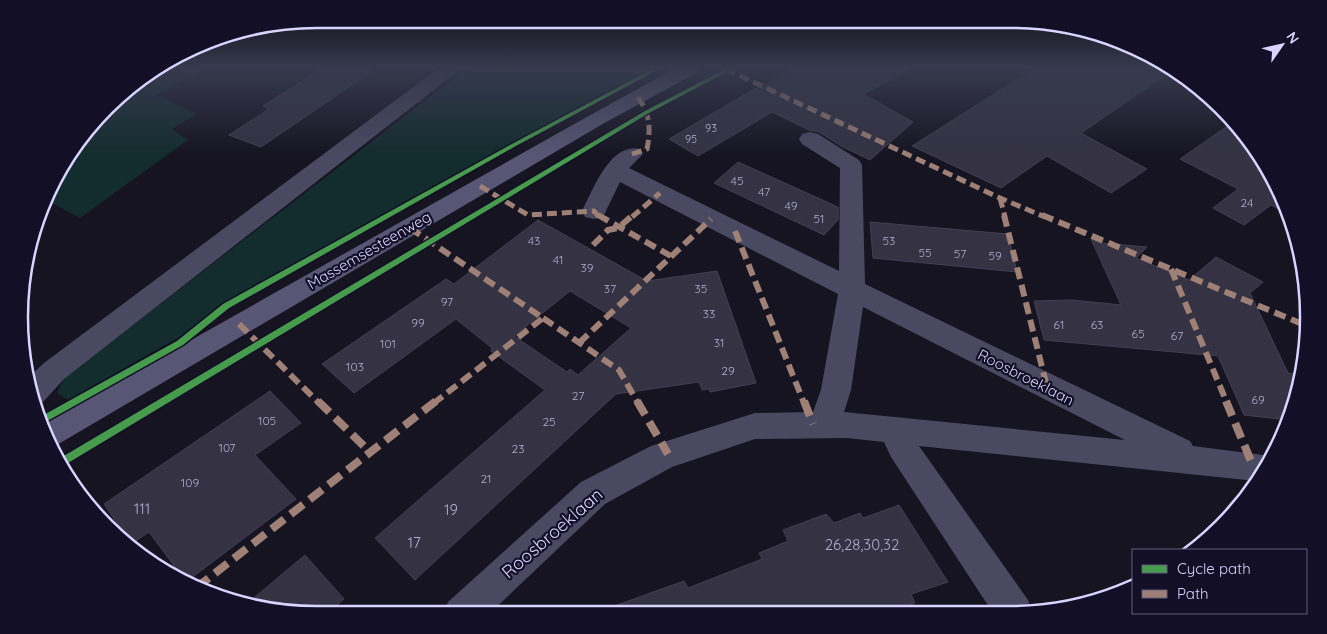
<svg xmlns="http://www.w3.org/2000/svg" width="1327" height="634" font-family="Quicksand,sans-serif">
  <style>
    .green { fill: #132c2d }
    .building { fill: #343243; stroke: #433f54; fill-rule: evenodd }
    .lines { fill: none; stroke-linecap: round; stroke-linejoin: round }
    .minor { fill: #4a4962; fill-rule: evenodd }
    .secondary { fill: #575674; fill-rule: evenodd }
    .quiet-far2 { stroke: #9e8076; stroke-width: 5; stroke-dasharray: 10 5; stroke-linecap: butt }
    .quiet-far1 { stroke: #9e8076; stroke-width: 6; stroke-dasharray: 12 6; stroke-linecap: butt }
    .quiet { stroke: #9e8076; stroke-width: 8; stroke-dasharray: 16 8; stroke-linecap: butt }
    .cycleway-casing { stroke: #130f26; stroke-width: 3 }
    .cycleway { fill: #469c4c; fill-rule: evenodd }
    .labels { text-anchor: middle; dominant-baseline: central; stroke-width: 4.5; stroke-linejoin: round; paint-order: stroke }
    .far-number-label { font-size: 11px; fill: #b0acd0 }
    .number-label { font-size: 12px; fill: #b0acd0 }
    .street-label { font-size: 15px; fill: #d9d4ff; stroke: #130f26 }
    .near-number-label { font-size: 15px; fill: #b0acd0 }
    .near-street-label { font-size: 18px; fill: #d9d4ff; stroke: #130f26 }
    .rim { fill: none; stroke: #d9d4ff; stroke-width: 2.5 }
  </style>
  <rect width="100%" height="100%" fill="#161421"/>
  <!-- green -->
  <path class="green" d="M160,67H208L156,95L197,114L172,129L188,140L80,218L48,201L69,152L135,81Z
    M469,67H656L68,400L57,393L64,378Z"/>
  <!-- building -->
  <path class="building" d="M324,67H378L261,147L229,135L269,109L263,106Z
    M800,67H913L863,94L913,122L870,160L841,146L819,132L809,130L772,112L698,156L669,139L751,91Z
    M1037,67H1163L1170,72L1081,133L1147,169L1111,193L1047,156L1001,188L912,146Z
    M1232,123L1286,203L1288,214L1271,205L1244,225L1213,208L1238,189L1180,159Z
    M738,162L838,207V220L824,235L714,183Z
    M538,220L647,281L717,271L756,383L710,392L709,389L702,390L699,382L616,394L415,580L375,538L545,390L491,351L492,348L456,319L354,393L322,364L446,279L454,284ZM570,291L631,328L578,375L570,369L567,372L514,336Z
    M870,222L1008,234L1017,272L873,258Z
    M1091,239L1101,243L1147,247L1136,258L1189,280L1216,257L1263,282L1250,293L1288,373L1297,374L1288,420L1244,415L1218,356L1044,340L1034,301L1072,300L1121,305Z
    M270,391L301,423L255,455L296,499L186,582L149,532L131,544L104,504Z
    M899,505L948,582L911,594L915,603L893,613L604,614L603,610L684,581L688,588L762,559L759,553L788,541L783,530L826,514L834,523L860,513L863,518Z
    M305,555L344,599L325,615L249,602Z"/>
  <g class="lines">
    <!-- minor -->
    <path class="minor" d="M440,67H463L64,379L43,402L36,404L28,378L44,363Z
      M810,132L818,134L859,160L862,165L865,284L1190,441L1193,446L1271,456L1256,481L919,446L1028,600L1033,613H993L891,457L884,442L847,438L755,439L672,467L605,504L488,615H443L448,602L581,482L651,446L755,413L813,412L821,390L838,294L620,182L603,217L594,219L585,217L582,211C593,190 610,142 640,149L643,154L629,168L839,271L840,168L802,144L799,139L802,134ZM863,307L1125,440L844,412L851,390Z"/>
    <!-- secondary -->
    <path class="secondary" d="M678,67H703L700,71L606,122L50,449L42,424L592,114Z"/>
    <!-- quiet-far2 -->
    <path class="quiet-far2" d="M726,69L1000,198L1045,217
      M632,154L647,149C651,128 650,113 637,96
      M480,186L528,215L594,211L599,217
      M1000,198L1005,217
      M632,217L660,193"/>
    <!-- quiet-far1 -->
    <path class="quiet-far1" d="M598,215L671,256
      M1004,215L1047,387
      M1042,215L1307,326
      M410,228L543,318L434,403
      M735,231L804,403
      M593,245L608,230L618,228L633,215
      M1171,269L1227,403
      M543,318L619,370L638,403
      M239,324L319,403
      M579,343L711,219"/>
    <!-- quiet -->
    <path class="quiet" d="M318,401L370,452
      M637,401L668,454
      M804,401L813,424
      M1226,401L1253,466
      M196,588L436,401"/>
    <defs>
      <path id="cycleway" d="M656,67H663L514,147L229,308L183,345L42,424L40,417L177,341L223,304L510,145Z
        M729,67H736L649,113L63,466H62L57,460L645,111Z"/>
    </defs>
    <!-- cycleway casing -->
    <use href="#cycleway" class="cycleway-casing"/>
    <!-- cycleway -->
    <use href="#cycleway" class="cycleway"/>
  </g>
  <!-- sky -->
  <linearGradient id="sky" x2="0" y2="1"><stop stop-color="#0c0b12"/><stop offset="0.43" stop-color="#363a4e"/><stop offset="1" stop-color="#363a4e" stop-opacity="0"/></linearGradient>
  <rect width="1327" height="156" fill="url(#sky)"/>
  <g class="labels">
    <!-- far-number labels -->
    <g class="far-number-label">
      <text x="711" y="128">93</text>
      <text x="691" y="139">95</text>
    </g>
    <!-- number labels -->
    <g class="number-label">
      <text x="737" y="180">45</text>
      <text x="764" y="191">47</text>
      <text x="1247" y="202">24</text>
      <text x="791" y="205">49</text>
      <text x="819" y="218">51</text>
      <text x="534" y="240">43</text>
      <text x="889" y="240">53</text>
      <text x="925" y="252">55</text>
      <text x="960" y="253">57</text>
      <text x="995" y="255">59</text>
      <text x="558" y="259">41</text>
      <text x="587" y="267">39</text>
      <text x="610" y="288">37</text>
      <text x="701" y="288">35</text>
      <text x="447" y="301">97</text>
      <text x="709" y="313">33</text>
      <text x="418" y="322">99</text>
      <text x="1059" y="324">61</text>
      <text x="1097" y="324">63</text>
      <text x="1138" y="333">65</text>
      <text x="1177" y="335">67</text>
      <text x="719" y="342">31</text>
      <text x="388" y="343">101</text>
      <text x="355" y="366">103</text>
      <text x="728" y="370">29</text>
      <text x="578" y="395">27</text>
      <text x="1258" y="399">69</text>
      <text x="267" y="420">105</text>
      <text x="549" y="421">25</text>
      <text x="227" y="447">107</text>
      <text x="518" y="448">23</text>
      <text x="486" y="478">21</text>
      <text x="190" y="482">109</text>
    </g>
    <!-- street labels -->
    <g class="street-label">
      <text transform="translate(369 250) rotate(-30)">Massemsesteenweg</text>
      <text transform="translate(1026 377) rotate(27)">Roosbroeklaan</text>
    </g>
    <!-- near-number labels -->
    <g class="near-number-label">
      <text x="142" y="508">111</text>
      <text x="451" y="509">19</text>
      <text x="414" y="542">17</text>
      <text x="862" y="544">26,28,30,32</text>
    </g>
    <!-- near-street labels -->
    <g class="near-street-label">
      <text transform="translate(552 533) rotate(-41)">Roosbroeklaan</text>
    </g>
  </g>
  <!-- crop -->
  <path d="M0 0H1327V634H0ZM317 28H1011A289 289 0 0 1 1300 317V317A289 289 0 0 1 1011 606H317A289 289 0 0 1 28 317V317A289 289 0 0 1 317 28Z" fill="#130f26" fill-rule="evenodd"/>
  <path class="rim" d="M317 28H1011A289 289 0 0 1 1300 317V317A289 289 0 0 1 1011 606H317A289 289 0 0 1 28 317V317A289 289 0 0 1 317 28Z"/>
  <!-- legend -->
  <rect x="1132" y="549" width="175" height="65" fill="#130f26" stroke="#625e7d"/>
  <rect x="1142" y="565" width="25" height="8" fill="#469c4c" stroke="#625e7d"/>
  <text x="1177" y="574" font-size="15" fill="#d9d4ff">Cycle path</text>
  <rect x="1142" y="590" width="25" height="8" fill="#9e8076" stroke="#625e7d"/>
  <text x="1177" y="599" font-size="15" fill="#d9d4ff">Path</text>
  <!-- north arrow -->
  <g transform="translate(1282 45) rotate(56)" stroke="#130f26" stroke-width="4" paint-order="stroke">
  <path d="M0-4L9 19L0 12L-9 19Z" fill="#d9d4ff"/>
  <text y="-8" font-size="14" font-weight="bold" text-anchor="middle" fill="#d9d4ff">N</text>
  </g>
</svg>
